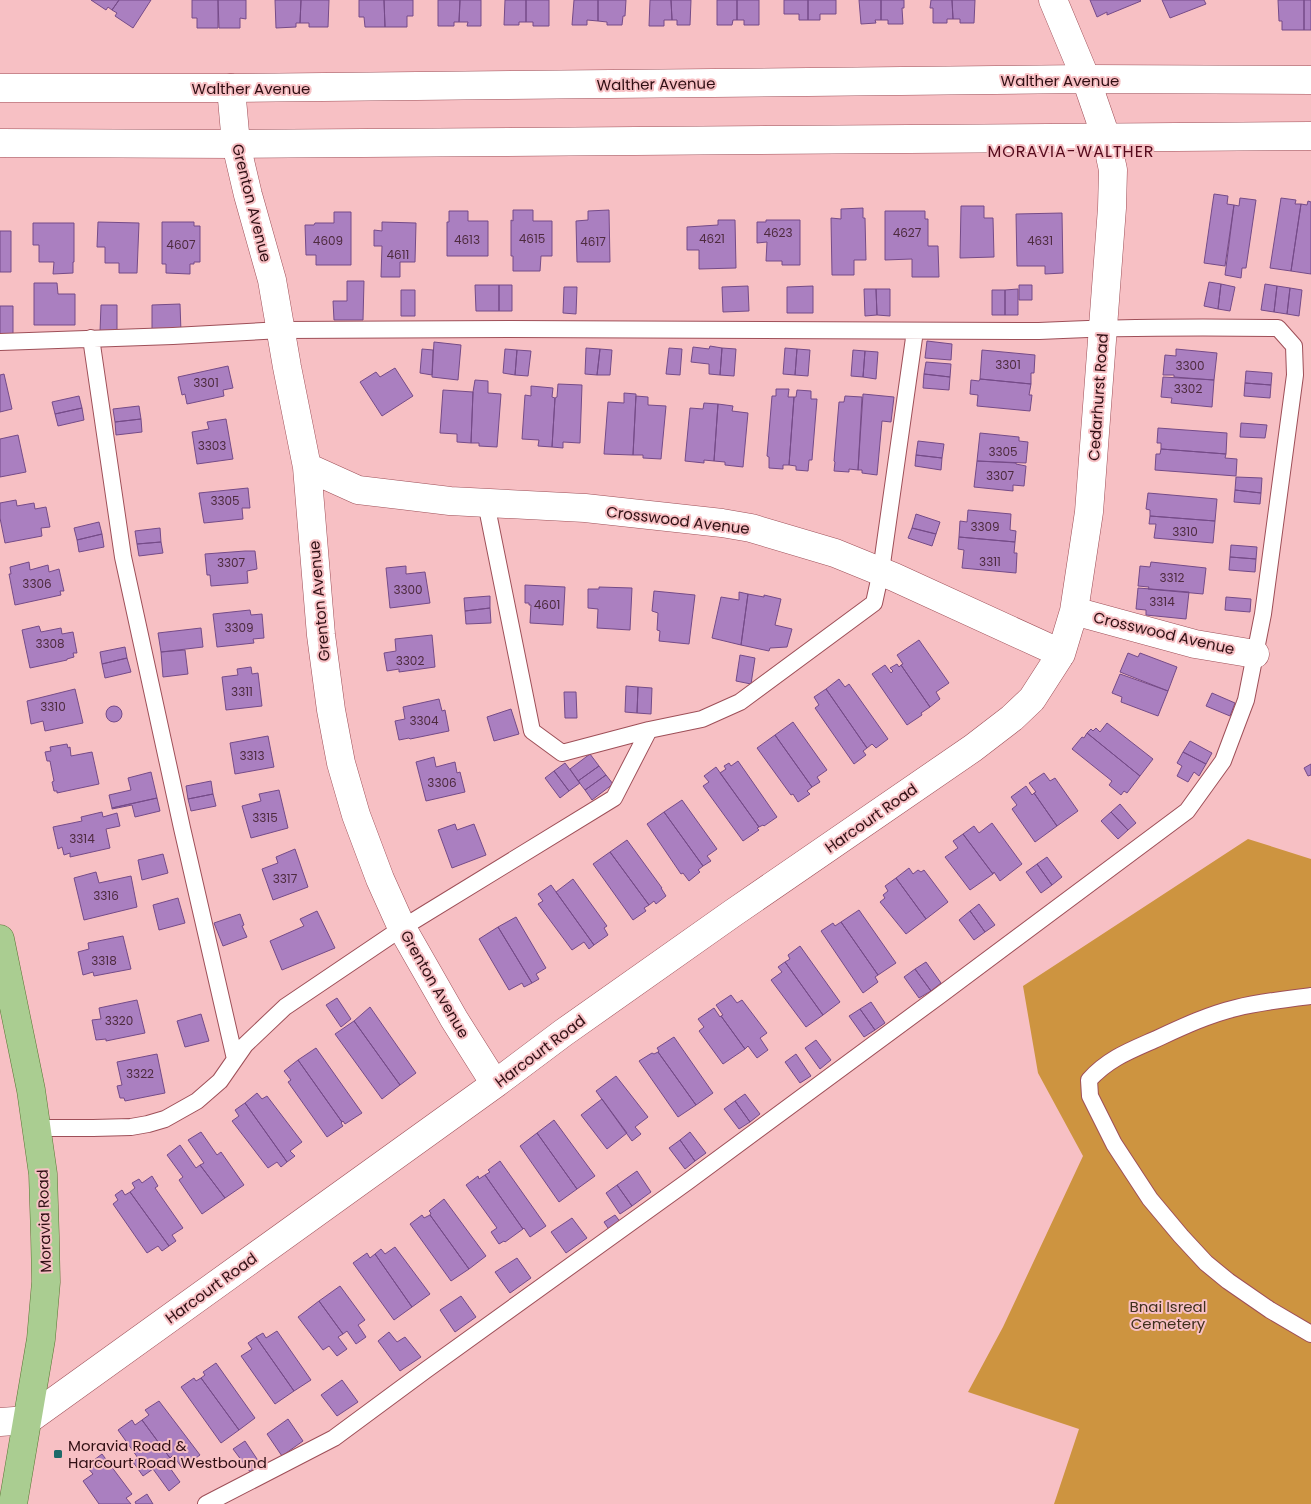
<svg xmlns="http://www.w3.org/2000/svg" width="1311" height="1504" font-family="Poppins,sans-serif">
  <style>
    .green { fill: #cd9440 }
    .building { fill: #aa7fc0; stroke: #754b88 }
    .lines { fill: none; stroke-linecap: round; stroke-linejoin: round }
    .lane-casing { stroke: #9e4f58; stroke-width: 18 }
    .street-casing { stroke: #9e4f58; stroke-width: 29 }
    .secondary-casing { stroke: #9e4f58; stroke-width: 29 }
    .primary-casing { stroke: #5a7535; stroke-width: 29 }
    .lane { stroke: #fff; stroke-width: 16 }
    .street { stroke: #fff; stroke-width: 28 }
    .secondary { stroke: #fff; stroke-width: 28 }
    .primary { stroke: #aacd91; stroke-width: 28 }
    .poi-dot { fill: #1d6a69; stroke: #f7c0c4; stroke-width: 2 }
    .labels { text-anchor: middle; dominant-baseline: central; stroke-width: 4; stroke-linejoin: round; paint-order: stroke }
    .number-label { font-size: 12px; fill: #4e2b3f }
    .street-label { font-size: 15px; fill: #300f14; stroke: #f7c0c4 }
    .park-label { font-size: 15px; fill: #3f301c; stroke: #f7c0c4 }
    .poi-label { font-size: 15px; fill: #300f14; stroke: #f7c0c4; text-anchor: start }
    .neighbourhood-label { font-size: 16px; letter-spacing: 1px; fill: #550a1c; stroke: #f7c0c4 }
  </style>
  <rect width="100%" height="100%" fill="#f7c0c4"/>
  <!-- green -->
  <path class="green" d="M1248,839L1311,859V1504H1054L1079,1429L968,1392L1003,1327L1083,1156L1038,1073L1023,986Z"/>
  <!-- building -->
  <path class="building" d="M91,0H119L112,10L108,7L106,10Z
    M119,0H151L133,28L115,16L117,13L112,10Z
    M192,0H218V28H197V18H192Z
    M218,0H246V19L240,18V28H219Z
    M275,0H301L300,23H296V27L276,28Z
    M301,0H329L328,27H309V23H300Z
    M359,0H384L385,27H365L364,17H359Z
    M384,0H413V16H407V27H385Z
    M438,0H460L459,22H454V26H438Z
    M460,0H481V26H467L468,22H459Z
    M505,0H526V22H519V25H504Z
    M526,0H549V26H533V22H526Z
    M574,0H598V21L587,20V25H572Z
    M598,0H626L625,16H623L622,25H607V22L598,21Z
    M650,0H671L672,20H664V26H649Z
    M671,0H691L690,25H677V20H672Z
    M717,0H737V20H733L732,25H717Z
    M737,0H759V25H744V20H737Z
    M784,0H808V20H799V14H784Z
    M808,0H836V14H820V20H808Z
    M859,0H881V20H875L876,23L861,24Z
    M881,0H904V8H902L903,24H888V20H881Z
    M931,0H952L953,19H947V23H933V8H930Z
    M952,0H975L974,23H960V19H953Z
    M1090,0H1140L1141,1L1107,15V12L1097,17Z
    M1162,0H1204L1206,4L1170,18Z
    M1278,0H1304V30H1282V21H1279Z
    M1304,0H1311V30H1304Z
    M1214,194L1228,196L1227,204L1234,205L1225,266L1204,263Z
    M1240,198L1256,200L1246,268H1242L1241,278L1225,275L1234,205L1239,206Z
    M1281,198L1296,200L1295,204H1301L1291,271L1270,268Z
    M1308,201L1311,202V274L1291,271L1301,204L1307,205Z
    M961,206H984V218H993L994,257L960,258Z
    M863,208V218H865L866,260H854V275H832L831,218L841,219V209Z
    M513,210H533V221H552V256H541L540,271H513V256H511V220L513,221Z
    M609,210L610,262H577L576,221L588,220V211Z
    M449,211H468V221H488V256H447V222H449Z
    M885,211H925V219H928V246H938L939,277H912V259L885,260Z
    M334,212H351V265H316V255H306L305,225H314L315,223H334Z
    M1062,213L1063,273L1045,274V266H1017L1016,214Z
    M718,220H735L736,268L699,269V250H687V227L718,225Z
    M766,220H800V265H782V261H766L767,242L757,243V222H766Z
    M98,222L139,223L137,273H119V263H105V247H97Z
    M162,222H194V226H200V262H194V264H190V274L166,273V264H162Z
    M382,222L416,223L415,262H400V277H381L382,246H374V230L382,231Z
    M33,223H74V262H73V273L53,274L54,262H39V245H33Z
    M0,231H11V272H0Z
    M347,281H364L363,320H334L333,301H347Z
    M1209,282L1221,284L1218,309L1204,306Z
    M34,283H57L58,294H75V325H34Z
    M1221,284L1235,287L1230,311L1218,309Z
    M1265,284L1277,286L1274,312L1261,310Z
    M475,285H499V311H476Z
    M499,285H512V311H499Z
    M1019,285H1032V300H1019Z
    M748,286L749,311L723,312L722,287Z
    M813,286V313H787V287Z
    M1277,286L1290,288L1287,314L1274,312Z
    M564,287H577L576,314L563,313Z
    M1290,288L1302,290L1299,316L1287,314Z
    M864,289H876L877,315L865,316Z
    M876,289H890V316L877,315Z
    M1018,289V315H1005V290Z
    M401,290H415V316H401Z
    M992,290H1005V315H992Z
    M180,304L181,332L152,333V305Z
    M101,305H117V332H100Z
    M0,306H13V334H0Z
    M927,341L952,344L951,360L925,358Z
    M434,342L461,345L458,380L432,377Z
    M710,346L722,348L720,375L709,374V364L691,362L693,347L709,349Z
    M586,348L600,349L597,375L585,374Z
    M669,348L682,349L680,375L666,374Z
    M722,348L736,349L734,376L720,375Z
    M785,348L797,349L795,375L783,374Z
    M422,349L433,350L432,375L420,373Z
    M505,349L517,350L515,375L503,373Z
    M600,349L612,350L610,375H597Z
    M797,349L810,350L808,376L795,375Z
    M1176,349L1217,353L1214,380L1174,377V375H1163L1165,355L1176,356Z
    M517,350L531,351L528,376L515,375Z
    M853,350L865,351L863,377L851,376Z
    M982,350L1035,355L1034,373H1031V384L980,379Z
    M865,351L878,352L876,379L863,377Z
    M926,362L951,364L950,377L924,374Z
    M228,366L233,388L223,390L224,396L187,404L185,394L182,395L178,377Z
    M395,368L413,396L382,416L360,382L376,372L380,377Z
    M1246,371L1272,373L1271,385L1245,383Z
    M4,374L12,409L0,412V375Z
    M924,374L950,377L949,390L923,388Z
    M1163,377L1214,380L1212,407L1171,403L1172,398L1161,397Z
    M980,379L1031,384L1029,395H1032L1030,411L977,406L978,395L970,394L971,380L979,381Z
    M475,380L488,381V393L501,394L497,447L479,446V443H471L473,392Z
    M1245,383L1271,385L1270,398L1244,396Z
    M558,384L582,385L580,443L563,442V448L552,447L555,398L557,397Z
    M531,386L553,388L552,397L555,398L552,447L538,446L539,440L522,439L525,395L531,396Z
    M776,389H789L788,397H794L789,465H783V469L769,468V457L767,456L772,396H776Z
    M443,390L473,392L471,443L457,442V434L440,433Z
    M797,390L811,391V399H817L812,460H809L808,471L796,470V466L789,465L794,397H796Z
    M624,393L636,394L633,455L604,454L608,402L624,403Z
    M863,394L894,397L891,422L882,421L877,475L862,473V470H858Z
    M79,396L82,408L55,414L52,402Z
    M636,396L648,397V405L666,406L661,459L643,458V455H633Z
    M845,396L862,397L858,470L849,469V472L834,471L835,462L834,461L839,402H844Z
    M704,403L718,404L714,461L704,460V463L685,461L690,408L703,409Z
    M718,404L733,406L732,411L748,413L743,467L725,465V462L714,461Z
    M139,406L141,419L115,422L113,409Z
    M82,408L84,420L58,426L55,414Z
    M141,419L142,432L116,435L115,422Z
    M226,419L233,459L197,464L192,432L209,429L207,422Z
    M1241,423L1267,425L1265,438L1240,437Z
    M1158,428L1227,433L1226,454L1161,449V443H1157Z
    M980,433L1019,437V441L1028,442L1026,463L977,461Z
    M18,435L26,472L0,477V439Z
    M918,441L944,444L942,458L916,455Z
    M1161,449L1226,454L1225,458L1237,459L1236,476L1155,470L1156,454H1160Z
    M916,455L942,458L941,470L915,466Z
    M977,461L1016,463V464L1026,466L1024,486L1013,485V491L974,487Z
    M1236,477L1262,478L1261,493L1235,490Z
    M248,488L250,508H242L243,519L204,523L199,493Z
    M1235,490L1261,493L1260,504L1234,502Z
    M1148,493L1217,499L1215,521L1150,516V510L1146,509Z
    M16,500L17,506L34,503L35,509L46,507L50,527L41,528L42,536L5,543L0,518V503Z
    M968,510L1011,514L1010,530L1016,531L1015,542L959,537L960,521L967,522Z
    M916,514L940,522L936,534L912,528Z
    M1150,516L1215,521L1213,543L1154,538L1156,524H1149Z
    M99,522L102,534L77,540L74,528Z
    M160,528L161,542L137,544L135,531Z
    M912,528L936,534L932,546L908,538Z
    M102,534L104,547L79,552L77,540Z
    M959,537L1015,542L1014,553H1017L1016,573L962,568L964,550L958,549Z
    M161,542L163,553L139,556L137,544Z
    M1231,545L1257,547L1256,559L1230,557Z
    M245,551H255L257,569L247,571L248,583L211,586L210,575H207L205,554Z
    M1230,557L1256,559L1255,572L1229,570Z
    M29,562L30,570L48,565L49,572L59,569L64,591H60L61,595L15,605L9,574H11L10,567Z
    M1151,562L1206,568L1203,594L1148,589L1149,587L1138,586L1140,566L1150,567Z
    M406,566V574L425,572L430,603L390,608L386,568Z
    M525,585L565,587L563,625L530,623L531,605H529V603H525Z
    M599,587L632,588L630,630L597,628L598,609L588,608V589H599Z
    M1138,588L1189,592L1186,619L1146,615V610L1136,609Z
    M654,591L695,595L689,644L659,641L660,631L657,630L658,613L652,611Z
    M739,592L748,594L741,645L712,638L721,597L739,600Z
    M748,594L764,597V595L781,599L775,625L792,629L787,647L770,648L769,651L741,645Z
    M490,596V608L465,611L464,598Z
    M1226,597L1251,599L1250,612L1225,610Z
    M490,608L491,623L466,624L465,611Z
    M250,610L251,615L262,614L264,638L253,639L254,643L217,647L213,614Z
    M39,626L41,632L61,628L62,634L73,632L77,653H73L74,657L67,659V660L30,668L22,630Z
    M201,628L203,647L161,652L158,633Z
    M432,635L435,667L399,672V669L387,671L384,653L396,651L395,639Z
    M919,640L949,683L936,692L940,699L930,707L901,665L903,664L897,655Z
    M125,647L127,658L102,664L100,652Z
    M185,650L188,674L163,677L161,652Z
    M1128,653L1138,657L1140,653L1177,667L1168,691L1120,672Z
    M740,655L755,658L751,684L736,681Z
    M127,658L131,672L105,678L102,664Z
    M897,664L899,667L901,665L930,707L921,713L922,715L907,725L872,674L885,665L891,673L893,671L890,668Z
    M251,667L252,674L258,673L262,706L226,710L222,677L238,675L237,669Z
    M1120,674L1168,691L1158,716L1121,702L1122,697L1112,693Z
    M839,679L845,687L849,684L888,739L876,748L872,744L867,748L826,689Z
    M626,686L638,687L637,713L625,712Z
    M638,687L652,688L651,714L637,713Z
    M75,689L83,723L45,731L43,721L31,724L27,701Z
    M826,689L867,748L863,751L866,755L854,764L815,708L819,705L814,697Z
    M564,692H576L577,718H565Z
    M1212,693L1235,703L1230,716L1206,706Z
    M439,699L442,711L445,710L449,731L410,739L409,738L399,740L395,721L405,719L403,707Z
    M106 714a8 8 0 1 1 16 0a8 8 0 1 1-16 0Z
    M511,709L519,734L494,741L487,717Z
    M793,722L827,770L817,777L820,782L812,787L775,735Z
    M1107,723L1153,759L1140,776L1087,733L1091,729L1093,731L1096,728L1100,732Z
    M1087,733L1140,776L1127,793L1124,791L1121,795L1109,785L1112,781L1072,749L1082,737L1084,738Z
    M775,735L812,787L807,791L810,794L798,802L793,794L791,795L757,748Z
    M268,736L274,767L235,774L230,743Z
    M1190,741L1212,753L1206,764L1183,752Z
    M67,744L68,748L70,747L71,756L92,752L99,784L57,793V791H54L52,782L54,781L50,761H47L45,752L51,751L50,747Z
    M1183,752L1206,764L1199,776L1194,772L1188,782L1177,776L1182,766L1177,763Z
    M590,754L599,766L578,781L570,769Z
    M434,757L436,767L455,762L457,773L460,772L465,792L426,801L416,762Z
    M738,761L777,817L764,826L763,825L759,827L720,773L726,769L724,766L729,763L731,766Z
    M565,763L580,783L569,791L554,771Z
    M1311,764V775L1308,776L1304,768Z
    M599,766L606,775L585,790L578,781Z
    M716,767L759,827L757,828L759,830L743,841L703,786L709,782L704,776Z
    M554,771L569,791L560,798L545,778Z
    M151,772L157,798L112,808L109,795L131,790L128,778Z
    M1044,773L1050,781L1055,778L1078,811L1057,826L1034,793L1036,792L1029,783Z
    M606,775L613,784L592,800L585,790Z
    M211,781L213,794L188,799L186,786Z
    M1026,786L1032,795L1034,793L1057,826L1035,842L1012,809L1017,805L1011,797Z
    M279,790L288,828L251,838L242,806L261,801L259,794Z
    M213,794L216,806L191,811L188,799Z
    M157,798L160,811L135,817L132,805L112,809V808Z
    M682,800L717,849L707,856L711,861L703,866L664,812Z
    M1120,804L1136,823L1128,830L1111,812Z
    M102,812L103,817L117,813L120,826L106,829L110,848L70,857V853L64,855L62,847L58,849L53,827L82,821L81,817Z
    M664,812L703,866L698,870L700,872L689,881L683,873L681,874L647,824Z
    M1111,812L1128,830L1118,839L1101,821Z
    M992,823L1022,864L1000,881L994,872L993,874L963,834L974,826L979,833Z
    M455,824L457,830L474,824L486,855L452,868L438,830Z
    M963,834L993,874L970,890L945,857L958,848L953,841Z
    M627,840L662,888H661L666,896L656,904L654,901L649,905L610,852Z
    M295,849L308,887L273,900L262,869L278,863L276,857Z
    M610,852L649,905L644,908L646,911L633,920L593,864Z
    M163,854L168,873L142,880L138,860Z
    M1047,857L1062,877L1052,885L1037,864Z
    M1037,864L1052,885L1041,893L1026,872Z
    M909,868L913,874L918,870L921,872L924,870L948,902L926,919L896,878Z
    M96,872L99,883L131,876L137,907L84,920L74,878Z
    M896,878L926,919L906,934L880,902L885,898L883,895L888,891L885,886Z
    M573,879L607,926L604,928L608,935L594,945L556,892Z
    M551,885L594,945L589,949L584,942L572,950L538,904L543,901L538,894Z
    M178,898L185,923L159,930L153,905Z
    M979,904L995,925L985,932L970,911Z
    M859,910L896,963L878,975L841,922Z
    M317,911L335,948L282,970L270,941L304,926L300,919Z
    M970,911L985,932L974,940L959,920Z
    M240,914L244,925L242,926L247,937L223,946L214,923Z
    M516,917L546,968L536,974L539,979L532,983L498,927Z
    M841,922L878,975L875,977L878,982L863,993L821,931L833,923L835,926Z
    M498,927L532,983L524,987L522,983L509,990L479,939Z
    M123,936L131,969L94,976L93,972L83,975L78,952L89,949L88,943Z
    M800,946L840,1002L823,1015L785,962L790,959L788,955Z
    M785,962L823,1015L806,1027L771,980L782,972L778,967Z
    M926,962L941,983L931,991L915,969Z
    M915,969L931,991L919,998L904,977Z
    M731,995L737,1003L742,1000L767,1033L760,1038L768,1050L757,1058L748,1046L745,1049L721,1016L723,1015L716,1005Z
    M337,998L351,1019L341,1027L326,1005Z
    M137,1000L145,1033L106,1041V1039L96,1040L92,1020L101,1019L99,1008Z
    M871,1002L885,1023L875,1030L860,1009Z
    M370,1007L416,1073L400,1085L354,1021Z
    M714,1008L720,1017L721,1016L745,1049L723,1064L699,1031L704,1027L698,1019Z
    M860,1009L875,1030L864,1037L849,1016Z
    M201,1014L209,1041L185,1047L177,1021Z
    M354,1021L400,1085L382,1099L335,1034Z
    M674,1037L713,1093L696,1105L658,1052L659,1051L657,1048Z
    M816,1040L831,1060L820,1069L805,1048Z
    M316,1048L362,1113L345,1124L343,1121L342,1122L298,1060Z
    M658,1052L696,1105L678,1117L639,1061L652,1053L654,1054Z
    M157,1054L165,1093L125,1101L124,1098H120L117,1086L122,1085L117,1062Z
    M796,1054L811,1076L800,1083L785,1062Z
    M298,1060L342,1122L341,1123L343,1126L327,1137L288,1082L291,1080L284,1071Z
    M616,1076L648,1117L635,1127L641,1134L632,1141L596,1091Z
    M257,1093L262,1099L267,1096L302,1142L290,1151L295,1156L287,1162L245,1103Z
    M745,1094L760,1114L750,1122L735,1101Z
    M602,1099L627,1133L607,1149L581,1115Z
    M735,1101L750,1122L739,1129L724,1109Z
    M245,1103L287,1162L281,1167L277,1162L268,1168L232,1121L239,1116L235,1110Z
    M554,1120L595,1176L577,1189L537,1133Z
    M201,1132L217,1155L221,1152L244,1185L225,1198L200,1165L204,1163L188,1140Z
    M690,1132L706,1153L695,1161L680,1140Z
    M537,1133L577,1189L559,1202L520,1146Z
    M680,1140L695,1161L685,1169L669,1148Z
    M180,1145L196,1168L200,1165L225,1198L202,1214L179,1180L183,1177L167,1155Z
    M500,1161L546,1226L530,1237L524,1228L523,1229L485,1175L490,1172L488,1170Z
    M637,1171L651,1192L632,1206L617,1185Z
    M485,1175L523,1229L505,1242L504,1241L499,1244L491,1232L497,1228L466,1185L478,1176L479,1179Z
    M152,1176L158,1186L155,1188L183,1228L172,1235L176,1241L169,1246L130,1192L135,1188L132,1183L139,1179L142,1183Z
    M617,1185L632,1206L620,1214L606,1193Z
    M122,1190L125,1195L130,1192L169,1246L162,1251L158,1246L147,1253L113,1204L118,1200L115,1195Z
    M444,1199L486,1256L469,1269L430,1215L431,1213L429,1211Z
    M422,1215L424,1218L430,1215L469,1269L451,1281L410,1224Z
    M615,1215L621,1223L610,1231L604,1222Z
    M572,1218L587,1238L566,1253L551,1232Z
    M395,1247L430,1294L412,1307L375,1254L381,1249L385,1254Z
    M367,1253L370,1258L375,1254L412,1307L394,1320L353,1263Z
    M517,1258L531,1278L510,1293L495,1272Z
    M340,1286L365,1320L358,1325L366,1337L356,1344L347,1331L343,1334L319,1301Z
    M461,1296L476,1317L455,1332L440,1310Z
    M319,1301L343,1334L338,1337L347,1349L337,1356L329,1346L323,1350L298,1317Z
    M277,1331L311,1380L294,1391L256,1337L263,1333L266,1338Z
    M389,1332L397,1342L405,1337L421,1357L400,1371L378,1341Z
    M256,1337L294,1391L275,1404L241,1356L252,1349L248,1343Z
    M216,1363L255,1418L239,1430L201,1378L205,1375L203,1372Z
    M194,1378L196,1381L201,1378L239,1430L221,1443L181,1387Z
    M342,1380L358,1402L337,1416L321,1395Z
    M159,1401L200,1455L182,1468L173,1455L170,1458L142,1420L149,1415L145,1410Z
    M288,1419L303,1441L282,1456L267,1434Z
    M132,1420L135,1425L142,1420L170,1458L165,1461L180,1482L169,1491L153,1469L143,1476L133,1462L138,1458L118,1430Z
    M245,1441L261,1465L251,1473L233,1449Z
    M102,1454L132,1494L126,1498L131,1504H99L83,1481L93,1474L86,1466Z
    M147,1494L153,1504H136L135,1502Z"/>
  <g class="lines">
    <defs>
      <path id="lane" d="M91,338L123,557L182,828L235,1059
        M0,342L173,336L282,330L509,329L1039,331C1118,327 1198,327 1278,328L1294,346L1295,375L1263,614L1246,700L1223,761L1187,811L939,996L687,1182L426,1370L334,1438L206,1504
        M486,503L532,731L562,753L649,730L702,719L740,702L874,603L881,571L915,331
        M1311,996C1286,999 1260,1002 1236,1008C1207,1015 1180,1028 1154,1040C1129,1051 1108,1059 1089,1080L1090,1096L1114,1144L1150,1199L1181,1236L1206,1263L1228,1281L1270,1310L1311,1334
        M37,1128H93L131,1127L148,1124L165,1119L197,1101L220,1081L245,1045L285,1007L402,928L614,798L649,730"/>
      <path id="street" d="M1053,0L1086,79
        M231,88L236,144L248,195L272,280L287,367L307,467L321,635L331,710L341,763L356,815L380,879L402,928L454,1019L495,1084
        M307,467L358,490L450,501L585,508L722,523L751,528L835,553L894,577L1047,647L1061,654
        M1074,611L1195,644L1255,654
        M0,1422L28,1420L495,1084L563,1033L733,913L973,748L1012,718L1032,699L1061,654L1074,611L1089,512L1112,208L1113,170L1106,137"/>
      <path id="secondary" d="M1086,79L1106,137
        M0,88H231L1086,79L1311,80
        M0,143L236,144L1311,136"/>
      <path id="primary" d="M0,939L31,1090L43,1174L45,1236L46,1282L41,1339L13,1504"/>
    </defs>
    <!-- lane casing -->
    <use href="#lane" class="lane-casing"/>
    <!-- street casing -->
    <use href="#street" class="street-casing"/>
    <!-- secondary casing -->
    <use href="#secondary" class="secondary-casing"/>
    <!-- primary casing -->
    <use href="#primary" class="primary-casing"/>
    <!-- lane -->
    <use href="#lane" class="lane"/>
    <!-- street -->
    <use href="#street" class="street"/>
    <!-- secondary -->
    <use href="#secondary" class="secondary"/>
    <!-- primary -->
    <use href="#primary" class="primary"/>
  </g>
  <!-- markers -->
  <rect class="poi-dot" x="53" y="1449" width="10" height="10" rx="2.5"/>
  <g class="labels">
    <!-- number labels -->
    <g class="number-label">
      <text x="778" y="232">4623</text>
      <text x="907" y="232">4627</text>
      <text x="532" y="238">4615</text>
      <text x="712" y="238">4621</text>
      <text x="467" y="239">4613</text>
      <text x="328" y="240">4609</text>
      <text x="1040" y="240">4631</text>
      <text x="593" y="241">4617</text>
      <text x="181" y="244">4607</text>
      <text x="398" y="254">4611</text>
      <text x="1008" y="364">3301</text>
      <text x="1190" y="365">3300</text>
      <text x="206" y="382">3301</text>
      <text x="1188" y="388">3302</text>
      <text x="212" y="445">3303</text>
      <text x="1003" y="451">3305</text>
      <text x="1000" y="475">3307</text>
      <text x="225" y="500">3305</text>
      <text x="985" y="526">3309</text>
      <text x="1185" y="531">3310</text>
      <text x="990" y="561">3311</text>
      <text x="231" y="562">3307</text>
      <text x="1172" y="577">3312</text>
      <text x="37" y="583">3306</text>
      <text x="408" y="589">3300</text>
      <text x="1162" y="601">3314</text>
      <text x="547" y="604">4601</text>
      <text x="239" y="627">3309</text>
      <text x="50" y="643">3308</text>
      <text x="410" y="660">3302</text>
      <text x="242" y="691">3311</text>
      <text x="53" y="706">3310</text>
      <text x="424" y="720">3304</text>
      <text x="252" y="755">3313</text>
      <text x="442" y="782">3306</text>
      <text x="265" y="817">3315</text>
      <text x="82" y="838">3314</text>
      <text x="285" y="878">3317</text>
      <text x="106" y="895">3316</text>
      <text x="104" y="960">3318</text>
      <text x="119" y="1020">3320</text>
      <text x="140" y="1073">3322</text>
    </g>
    <!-- street labels -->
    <g class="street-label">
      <text x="1060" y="80">Walther Avenue</text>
      <text transform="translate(656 84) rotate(-1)">Walther Avenue</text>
      <text x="251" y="88">Walther Avenue</text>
      <text transform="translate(252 203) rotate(76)">Grenton Avenue</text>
      <text transform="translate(1098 397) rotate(-86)">Cedarhurst Road</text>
      <text transform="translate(678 520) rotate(7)">Crosswood Avenue</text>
      <text transform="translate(319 601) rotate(-95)">Grenton Avenue</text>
      <text transform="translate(1164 633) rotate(13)">Crosswood Avenue</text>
      <text transform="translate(871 818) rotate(-35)">Harcourt Road</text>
      <text transform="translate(435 984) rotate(60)">Grenton Avenue</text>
      <text transform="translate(540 1051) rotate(-37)">Harcourt Road</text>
      <text transform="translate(44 1221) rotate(-92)">Moravia Road</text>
      <text transform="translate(211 1288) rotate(-36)">Harcourt Road</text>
    </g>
    <!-- park labels -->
    <g class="park-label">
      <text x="1168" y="1306">Bnai Isreal<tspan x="1168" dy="17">Cemetery</tspan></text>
    </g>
    <!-- poi labels -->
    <g class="poi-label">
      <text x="68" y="1445">Moravia Road &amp;<tspan x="68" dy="17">Harcourt Road Westbound</tspan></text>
    </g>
    <!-- neighbourhood labels -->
    <g class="neighbourhood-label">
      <text x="1071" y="151">MORAVIA-WALTHER</text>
    </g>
  </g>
</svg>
